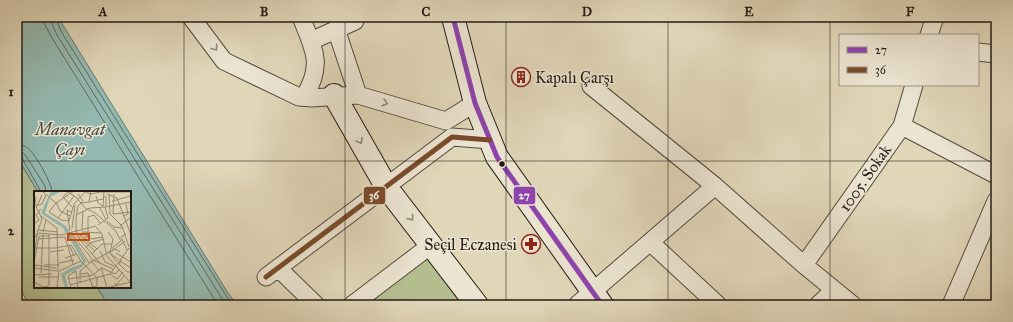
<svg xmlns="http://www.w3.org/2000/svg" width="1013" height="322" font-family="'IM FELL Great Primer',serif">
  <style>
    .green { fill: #b3bd8e; stroke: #6c6c51 }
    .water { fill: #94b9b0; stroke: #687a72 }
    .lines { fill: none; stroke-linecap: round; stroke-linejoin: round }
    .shore { stroke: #5c6a62; stroke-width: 1 }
    .street-casing { stroke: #544a3d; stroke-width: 19 }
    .secondary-casing { stroke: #251b14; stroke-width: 24 }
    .street { stroke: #ebe4d1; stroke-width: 17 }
    .secondary { stroke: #ebe4d1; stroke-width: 22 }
    .bus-1-casing { stroke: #ebe4d1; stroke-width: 8 }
    .bus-2-casing { stroke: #ebe4d1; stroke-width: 8 }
    .bus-1 { stroke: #8e44ad; stroke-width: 5 }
    .bus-2 { stroke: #7a4b2a; stroke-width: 5 }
    .oneway { stroke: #928a7c }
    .grid { fill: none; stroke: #251b14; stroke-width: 1; stroke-opacity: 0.55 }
    .bus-dot { fill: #251b14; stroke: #ebe4d1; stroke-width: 1.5 }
    .labels { text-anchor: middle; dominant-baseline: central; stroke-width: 3; stroke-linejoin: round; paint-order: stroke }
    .poi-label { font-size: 16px; fill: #251b14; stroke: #ebe4d1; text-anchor: start }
    .street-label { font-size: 16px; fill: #251b14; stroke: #ebe4d1 }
    .water-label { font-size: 17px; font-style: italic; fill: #464a43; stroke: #ebe4d1 }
    .inset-road { fill: none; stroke: #958b76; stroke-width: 1 }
    .view { fill: #cb500d; fill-opacity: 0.15; stroke: #cb500d; stroke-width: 2 }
    .inset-edge { fill: none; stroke: #251b14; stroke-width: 2 }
    .line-badge { stroke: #ebe4d1; stroke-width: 1.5 }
    .badge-label { font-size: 11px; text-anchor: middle; font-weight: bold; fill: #fff }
    .neatline { fill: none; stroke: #251b14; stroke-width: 1.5 }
    .grid-label { font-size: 13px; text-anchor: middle; font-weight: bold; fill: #251b14 }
  </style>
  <rect width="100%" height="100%" fill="#e0d6b8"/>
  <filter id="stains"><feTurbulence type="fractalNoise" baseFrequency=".005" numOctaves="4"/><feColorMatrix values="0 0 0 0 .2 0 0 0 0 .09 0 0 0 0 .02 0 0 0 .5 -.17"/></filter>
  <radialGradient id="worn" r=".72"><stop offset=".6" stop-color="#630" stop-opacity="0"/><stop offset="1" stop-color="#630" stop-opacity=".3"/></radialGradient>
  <!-- green -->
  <path class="green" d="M17,157L38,192H35V287H97L108,305H29L17,282Z
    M427,258L462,305H364Z"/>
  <!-- water -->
  <path class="water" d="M17,17H58L228,293L237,305H108L97,287H130V192H38L17,157Z"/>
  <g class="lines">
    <!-- shore -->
    <path class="shore" d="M43,17L44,23L52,38L218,305
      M49,17L57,35L226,305
      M55,17L62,33L232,305
      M17,145C22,145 26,146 29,149C36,156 52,183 52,192
      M17,151L22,152L26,156L45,186L46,192
      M17,156L22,158L41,192"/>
    <defs>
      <path id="street" d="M191,17L224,61L299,97L312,98L358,95L446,121L475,103
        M301,17C314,50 324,64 304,97
        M336,29L358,95
        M929,35L935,17
        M311,41L355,21L354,17
        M978,52L996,54
        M591,86L715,186L804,265L853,305
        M902,126L996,175
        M650,242L718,305
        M804,265L902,126L914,85
        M278,268L316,305
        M266,277L452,137L490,140
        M352,305L431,245
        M577,305L715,186
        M818,305L834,290
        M951,305L996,201"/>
      <path id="secondary" d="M453,17L475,103L497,157L602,305
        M334,95L387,188L477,305"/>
    </defs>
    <!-- street casing -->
    <use href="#street" class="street-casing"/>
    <!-- secondary casing -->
    <use href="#secondary" class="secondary-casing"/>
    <!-- street -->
    <use href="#street" class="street"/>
    <!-- secondary -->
    <use href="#secondary" class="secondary"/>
    <defs>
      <path id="bus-1" d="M453,17L475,103L497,157L602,305"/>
      <path id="bus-2" d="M266,277L452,137L490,140"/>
    </defs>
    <!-- bus-1 casing -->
    <use href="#bus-1" class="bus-1-casing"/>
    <!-- bus-2 casing -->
    <use href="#bus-2" class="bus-2-casing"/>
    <!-- bus-1 -->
    <use href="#bus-1" class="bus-1"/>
    <!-- bus-2 -->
    <use href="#bus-2" class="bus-2"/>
  </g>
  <!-- one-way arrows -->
  <defs><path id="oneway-chevron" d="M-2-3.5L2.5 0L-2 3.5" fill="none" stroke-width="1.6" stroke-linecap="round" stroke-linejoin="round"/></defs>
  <g class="oneway">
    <use href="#oneway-chevron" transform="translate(215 48) rotate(54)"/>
    <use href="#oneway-chevron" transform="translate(385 103) rotate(16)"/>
    <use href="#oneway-chevron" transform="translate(360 141) rotate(60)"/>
    <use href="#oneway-chevron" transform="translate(411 218) rotate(52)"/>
  </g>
  <!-- grid -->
  <path class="grid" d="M184,17V305M345,17V305M506,17V305M668,17V305M830,17V305M17,161H996"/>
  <!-- icons -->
  <defs>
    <symbol id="building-ring" viewBox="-11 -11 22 22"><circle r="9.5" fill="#ebe4d1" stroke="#8f2418" stroke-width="1.5"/><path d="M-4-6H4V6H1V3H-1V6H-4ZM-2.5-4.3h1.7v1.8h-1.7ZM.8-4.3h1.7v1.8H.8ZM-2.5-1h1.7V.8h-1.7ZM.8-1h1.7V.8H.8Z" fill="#8f2418"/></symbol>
    <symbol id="pharmacy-ring" viewBox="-11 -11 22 22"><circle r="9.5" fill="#ebe4d1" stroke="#8f2418" stroke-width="1.5"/><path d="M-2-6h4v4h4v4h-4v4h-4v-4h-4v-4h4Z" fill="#8f2418"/></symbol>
  </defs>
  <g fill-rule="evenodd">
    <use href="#building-ring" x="510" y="66" width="22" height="22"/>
    <use href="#pharmacy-ring" x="520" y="233" width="22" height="22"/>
  </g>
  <!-- markers -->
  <circle class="bus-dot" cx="502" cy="164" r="3.5"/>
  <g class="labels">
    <!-- poi labels -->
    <g class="poi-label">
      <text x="535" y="77">Kapalı Çarşı</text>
      <text x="517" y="244" text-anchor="end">Seçil Eczanesi</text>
    </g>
    <!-- street labels -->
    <g class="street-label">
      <text transform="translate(865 178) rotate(-55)">1005. Sokak</text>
    </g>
    <!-- water labels -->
    <g class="water-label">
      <text x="70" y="129">Manavgat<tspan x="70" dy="20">Çayı</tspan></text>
    </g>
  </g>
  <!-- overview -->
  <g transform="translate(34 191)">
    <rect width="97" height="97" fill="#e0d6b8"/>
    <path d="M17,0H28L16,6L11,22L32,35L52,70L48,76L31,84L34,97H31L27,83L36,77L46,74L49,70L29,37L7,22Z" fill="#94b9b0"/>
    <path class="inset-road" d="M8,0L23,13L26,20L36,25M49,0L57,3L66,1H97M73,3L83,7L97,44M75,3L76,23L88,35L95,56M62,5L64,12L69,15M69,5L72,6V15M78,10L97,5M55,11L69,8M22,12L15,21L27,29L35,30L40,13L52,0M22,12L40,0M48,12L55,11L57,0M2,15L8,13L12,4M3,15L8,4M38,16L29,6L34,1L42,6L51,17L61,22L81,39L87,50L79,56V60M69,16L70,0M66,17L72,29M79,23L80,3M79,23L97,21M42,24L56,17L71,16M7,25L24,38M90,25L94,23L92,13M24,27L40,5M73,30L80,36L89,37M0,33L5,29L2,24L7,18M64,34L74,27L71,16L97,11M86,35L96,27M62,36L68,43L73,65L96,91M23,37L24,79M38,37L41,14M48,38L49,20M4,39L24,41M42,39L46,49L66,72M42,39V26L44,15L49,10L44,3M36,40L33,19L37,21M9,41L12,29M36,41L59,69L79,78M48,41L67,42M74,41L79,48L76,62L85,69M15,43V94M92,43L87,46L93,59M46,44L63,58M2,45L8,28L1,13L2,6M53,45L58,48L69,46M0,47L5,42L27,44L62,35M5,48L31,46L39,73M40,48L55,72M51,48L54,42V26L60,24L66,32M49,49L61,60M35,54L40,65M0,57H21L37,54L47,70M52,57L56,52L70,48M66,60L71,71L80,75M74,60L83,71M16,61L30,59M86,61L81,58L91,50M82,62L97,71M58,63L68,53H78M0,66L3,45M31,67L43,63M56,69L65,79L67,78M87,69L85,73L93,81H97M47,70L63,87V95L55,97M86,70L97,77M0,71L5,45H15M25,72L40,69M0,74L22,77M10,74H25M67,76L73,97M0,77L24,80M68,77L81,83L86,78M25,80L47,70M42,80L44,97M7,82L9,43M46,83L54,82L59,97M76,83L83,88L89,81M1,84L18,83M5,86H24M34,88L59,84L65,79M0,91L9,96L15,95M46,91V80L57,71L81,58M80,92L82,94L91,84M36,94L76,83L95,57M23,97L25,80M37,97L34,85L42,80M72,97L97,91"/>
    <path class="view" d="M34,43H55V49H34Z"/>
    <rect width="97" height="97" class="inset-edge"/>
  </g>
  <g class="line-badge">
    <rect x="513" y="186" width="23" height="19" rx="4" fill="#8e44ad"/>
    <rect x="363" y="186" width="23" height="19" rx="4" fill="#7a4b2a"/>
  </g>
  <g class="badge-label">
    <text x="524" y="199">27</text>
    <text x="374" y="199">36</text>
  </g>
  <!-- margin -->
  <rect width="1013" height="322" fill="none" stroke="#e0d6b8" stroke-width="44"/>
  <!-- legend -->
  <rect x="839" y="34" width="140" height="52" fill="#ebe4d1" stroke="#9c9485"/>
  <rect x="847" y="47" width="20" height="6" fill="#8e44ad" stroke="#9c9485"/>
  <text x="875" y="54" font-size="12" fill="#251b14">27</text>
  <rect x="847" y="67" width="20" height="6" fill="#7a4b2a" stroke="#9c9485"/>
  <text x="875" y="74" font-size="12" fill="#251b14">36</text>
  <rect x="22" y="22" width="969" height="278" class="neatline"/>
  <g class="grid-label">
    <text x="103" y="16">A</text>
    <text x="264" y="16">B</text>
    <text x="426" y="16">C</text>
    <text x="587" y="16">D</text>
    <text x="749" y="16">E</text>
    <text x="910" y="16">F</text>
    <text x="11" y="96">1</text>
    <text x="11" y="235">2</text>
  </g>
  <rect width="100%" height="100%" filter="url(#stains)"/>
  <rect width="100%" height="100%" fill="url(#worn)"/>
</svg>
